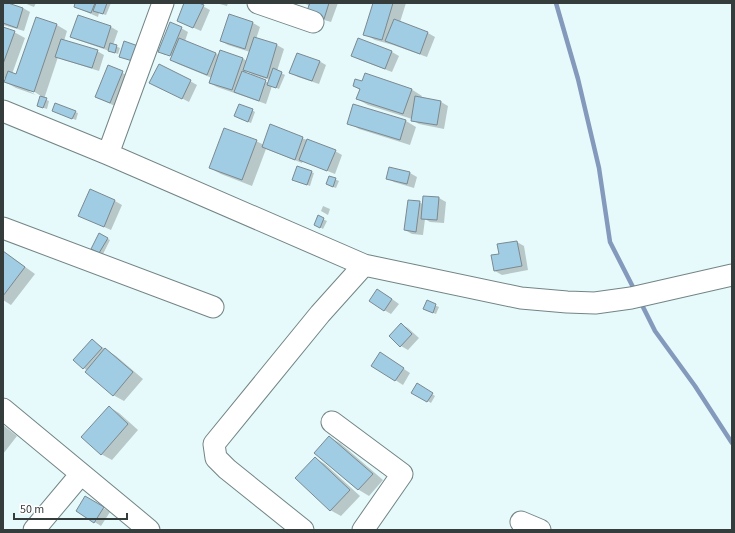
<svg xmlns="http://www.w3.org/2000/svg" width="735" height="533" font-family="'Source Sans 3',sans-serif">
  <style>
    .shadow { fill: #0003; fill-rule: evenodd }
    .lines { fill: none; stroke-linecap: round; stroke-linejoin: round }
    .stream { stroke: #849abc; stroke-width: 4.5 }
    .building { fill: #a1cde4; stroke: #7b8990 }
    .minor-casing { stroke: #738485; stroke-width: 23 }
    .minor { stroke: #fff; stroke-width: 21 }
  </style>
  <rect width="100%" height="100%" fill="#e7fafb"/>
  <!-- shadow -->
  <path class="shadow" d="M3,3L23,8L30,12L24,31L3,25Z
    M24,3H36L34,7Z
    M76,3H111L106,15L99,13L98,17L75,7Z
    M186,3H197L210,10L201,31L185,24Z
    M216,3H228L227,6Z
    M303,3H338L331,22L314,17L308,6V5Z
    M374,3H406L400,22L428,33L435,37L427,57L393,45L375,40L364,34Z
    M230,15L253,23L260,27L256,39L277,45L284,49L277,71L285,75L279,89L272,86L266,104L217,87L210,83L212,78L178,64L171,60L175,57L165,53V55L159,51L181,28L188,32L185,41L219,55L242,58L247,61L250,52L228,45L221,41ZM246,71L254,75L246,74ZM254,75L270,80L269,83L253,76Z
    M78,16L111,27L118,31L113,45L120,48L118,54L78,40L71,36Z
    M57,25L67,31L64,41L97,51L104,55L99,71L64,60L58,57L44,99L49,101L47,109L41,107V96L30,89L29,91L36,95L16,88L5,82L6,79L3,78V28L14,32L25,38L12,74L16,75Z
    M359,39L392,52L399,56L392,72L360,60L353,56Z
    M319,61L326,65L319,84L298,77L291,73Z
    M109,67L129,76L117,107L96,97Z
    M190,81L197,85L189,102L158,86Z
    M363,82L411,89L422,96L421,98L441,102L448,106L444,129L419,124L412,120V119L368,105L357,99L360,90L354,86Z
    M252,110L255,112L251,123L238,118Z
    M56,112H75L78,113L76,120Z
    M406,121L416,127L410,145L359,129L349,123Z
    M271,126L335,151L342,155L335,174L303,161L302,163L266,149L252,186L221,174L210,168L256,141L264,145Z
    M390,168L410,173L417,177L414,188L394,182L387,178Z
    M311,172L314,173L310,186L296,181Z
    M330,177L339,181L336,188L330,186Z
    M424,197L439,198L446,202L444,223L430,222L425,219L423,235L412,234L405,230L419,202L424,205Z
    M115,201L122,205L111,230L79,216Z
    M323,206L330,209L328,215L321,211Z
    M318,217L327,221L323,229L315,224Z
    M100,235L110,240L103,254L92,249Z
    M517,242L524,246L528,270L502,275L495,271L500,254Z
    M3,251L35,274L11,305L3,300Z
    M385,294L399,304L391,314L384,310Z
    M427,302L439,307L436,314L428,311Z
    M401,324L408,328L419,338L408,350L401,346L390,336Z
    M93,341L116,356L143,379L124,401L113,395L84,368Z
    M387,358L410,373L403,385L373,366Z
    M417,384L435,396L431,403L413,392Z
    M109,407L119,413L138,430L112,460L101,454Z
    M3,425L17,436L3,454Z
    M329,437L340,443L383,480L369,496L359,490L316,453Z
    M315,458L325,464L360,496L341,516L330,510Z
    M85,497L110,512L101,526L77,511Z"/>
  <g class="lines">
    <!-- stream -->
    <path class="stream" d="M556,3L578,79L599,168L610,242L635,291
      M640,301L655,331L695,386L732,443"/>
  </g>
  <!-- building -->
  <path class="building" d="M3,3H8L23,8L17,28L3,23Z
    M75,3H95L91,13L74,7Z
    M96,3H107L103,14L93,11Z
    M184,3H199L204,5L193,28L177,21Z
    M310,3H329L324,19L306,13Z
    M373,3H393L382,40L363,35Z
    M229,14L253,22L245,49L220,41Z
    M78,15L111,26L104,48L70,37Z
    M36,17L57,24L34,92L4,82L8,71L16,74Z
    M394,19L428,32L420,54L385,41Z
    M170,22L182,27L170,56L158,52Z
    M3,27L15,31L3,64Z
    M254,37L277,44L267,78L243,70Z
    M179,38L216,53L207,75L170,60Z
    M358,38L392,51L385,69L351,56Z
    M61,39L98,50L92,68L55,57Z
    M124,41L141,47L136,62L119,57Z
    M110,43L117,45L115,53L108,51Z
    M220,50L243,58L232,90L209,83Z
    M297,53L320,61L312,81L289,73Z
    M159,64L191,80L182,99L149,83Z
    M108,65L123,71L110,103L95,97Z
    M273,68L282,72L276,88L267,85Z
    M242,71L266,80L259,101L234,92Z
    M365,73L412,89L403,114L356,99L360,89L353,86L355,79L362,81Z
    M40,96L47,98L43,108L37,106Z
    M415,96L441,101L437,125L411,121Z
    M55,103L76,111L72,119L52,111Z
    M239,104L253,109L248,122L234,116Z
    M353,104L406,120L400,140L347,124Z
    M270,124L303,137L295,160L262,147Z
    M224,128L257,140L242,180L209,168Z
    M307,139L336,150L327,171L299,160Z
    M297,166L312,171L307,185L292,180Z
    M389,167L410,172L407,184L386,179Z
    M329,176L336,178L333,187L326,184Z
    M90,189L115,200L104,227L78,216Z
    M423,196L439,197L437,220L421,219Z
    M408,200L420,201L416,232L404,230Z
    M318,215L324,218L320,228L314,225Z
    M99,233L108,238L99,253L91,249Z
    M517,241L522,266L494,271L491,255L499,254L497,244Z
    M3,251L25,267L3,296Z
    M377,289L392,299L384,311L369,301Z
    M427,300L436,304L433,313L423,309Z
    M401,323L412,334L400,347L389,336Z
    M92,339L102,348L83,369L73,360Z
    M105,348L133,372L113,396L85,372Z
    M380,352L404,368L395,381L371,366Z
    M417,383L433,393L427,402L411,393Z
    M109,406L128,424L101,455L81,437Z
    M329,436L373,474L358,490L314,453Z
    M315,457L350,490L330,511L295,478Z
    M85,496L104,507L94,523L76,511Z"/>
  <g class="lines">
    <defs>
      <path id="minor" d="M258,3L313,22
        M3,111L108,154L364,265L521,298L567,302L595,303L631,298L732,275
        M108,154L163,3
        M3,228L213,307
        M3,409L149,530
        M332,422L402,474L363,530
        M521,522L540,530
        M34,530L81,474
        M303,530L227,469L216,458L214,444L320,314L364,265"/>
    </defs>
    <!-- minor casing -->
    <use href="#minor" class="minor-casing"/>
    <!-- minor -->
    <use href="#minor" class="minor"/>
  </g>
  <!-- border -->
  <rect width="735" height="533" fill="none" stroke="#343c3c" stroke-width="8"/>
  <!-- scale -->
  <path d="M14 513v6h113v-6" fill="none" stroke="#343c3c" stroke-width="2"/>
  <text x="20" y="513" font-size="12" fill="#343c3c" stroke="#ffffff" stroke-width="3" paint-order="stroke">50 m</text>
</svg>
